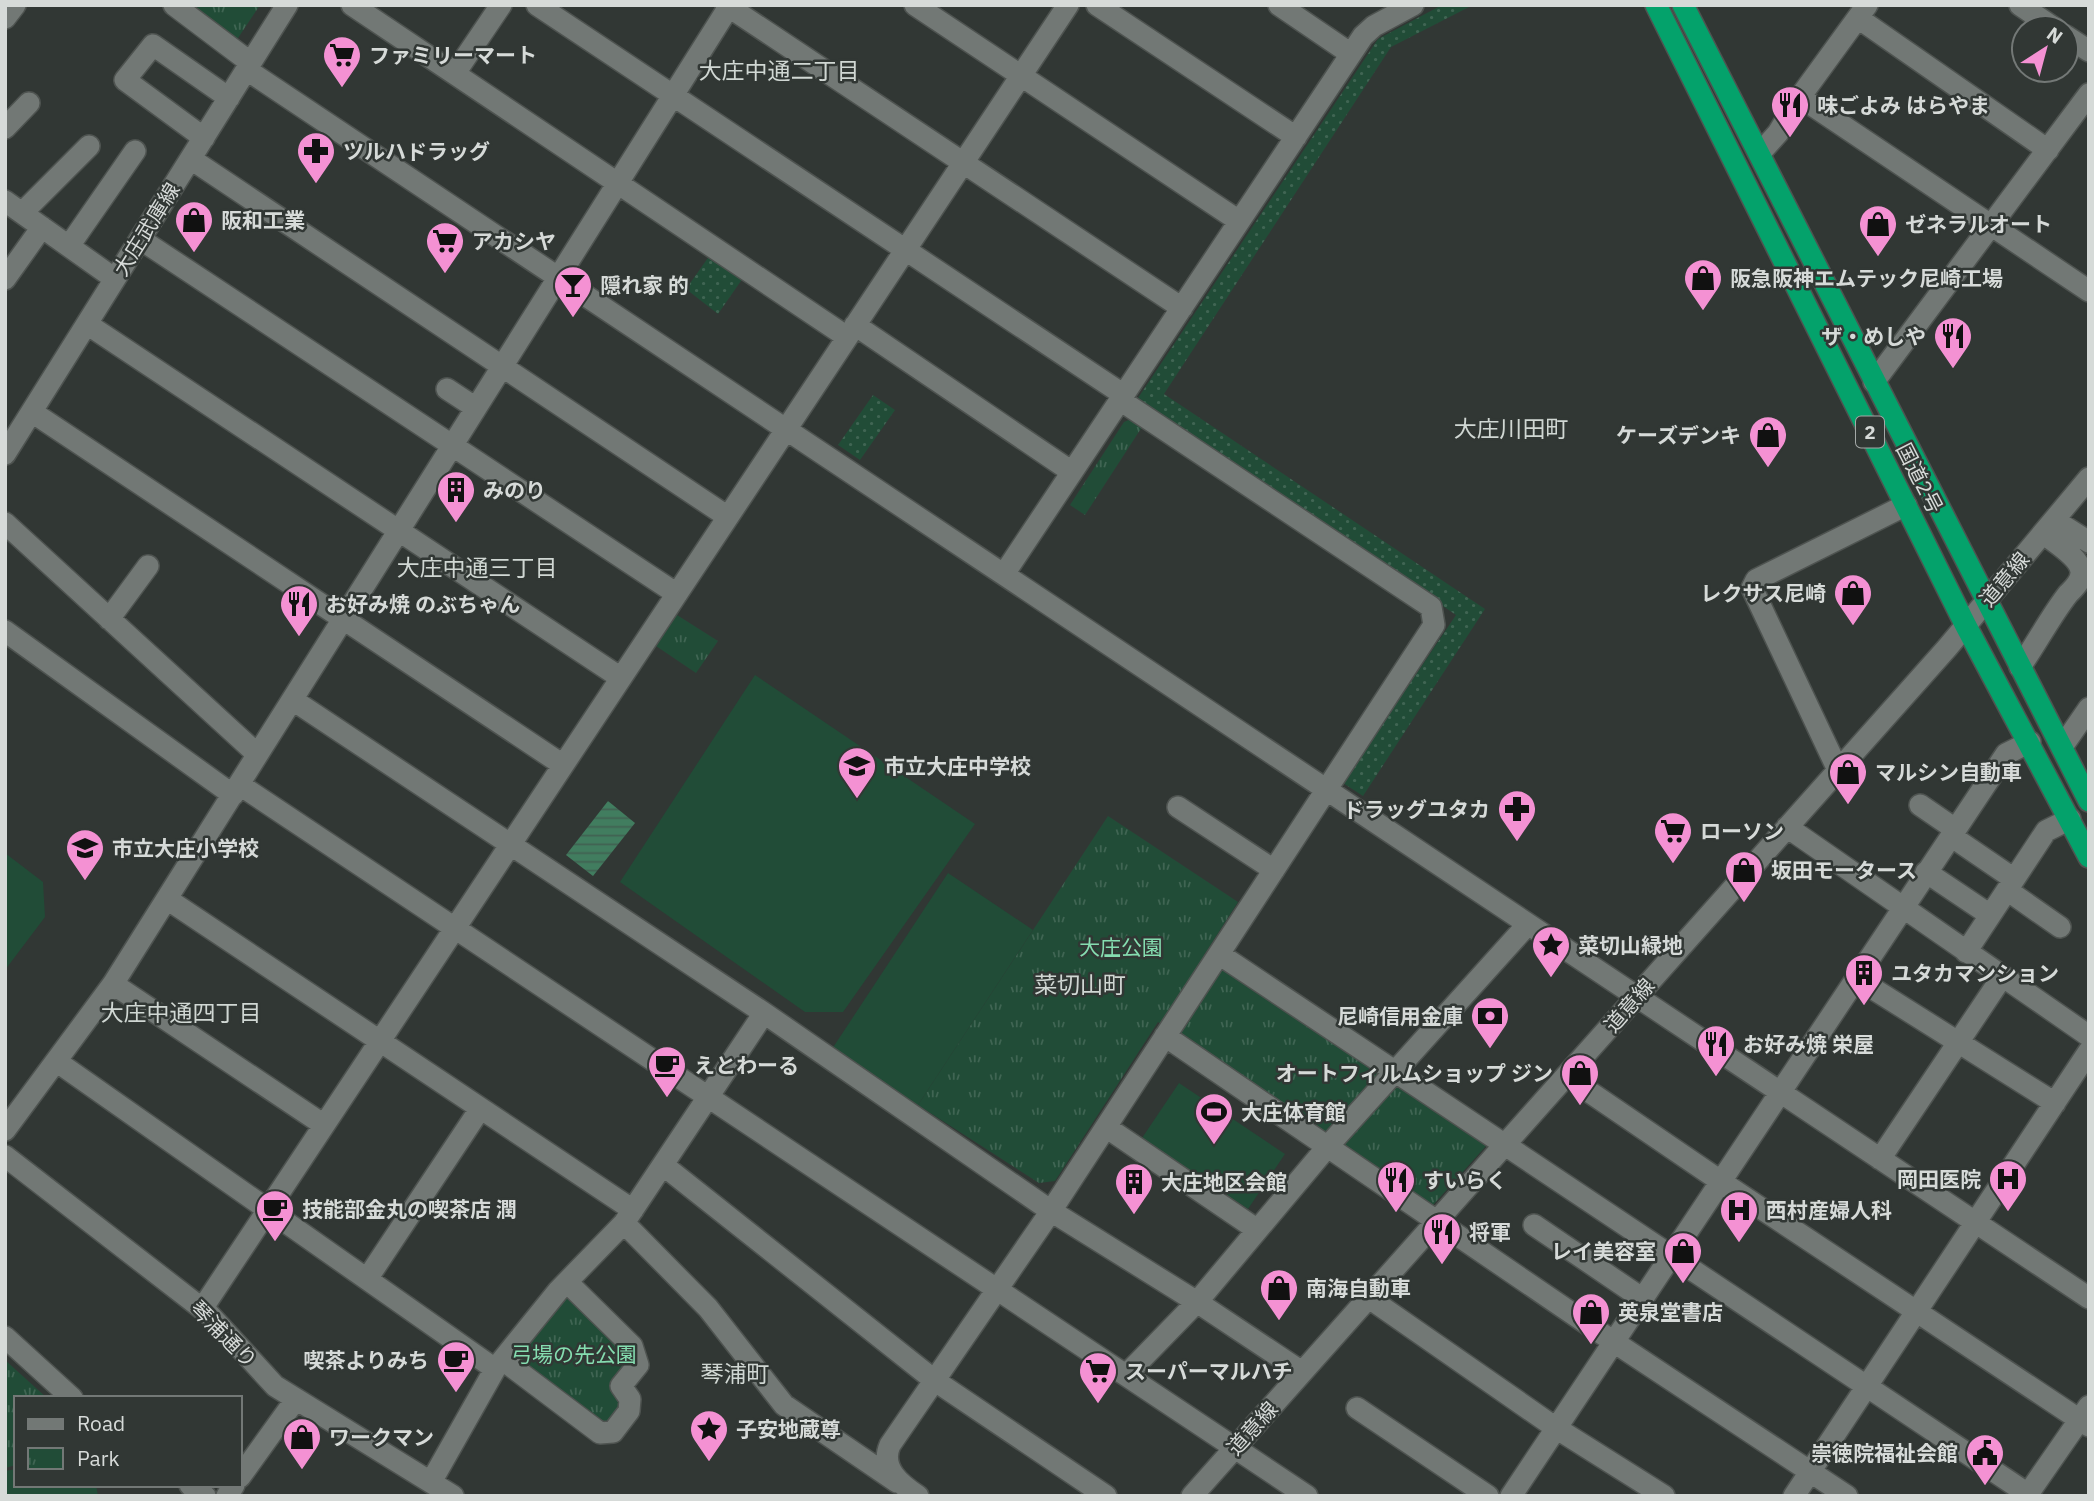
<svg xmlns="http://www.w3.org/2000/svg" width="2094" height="1501" font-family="'IBM Plex Sans','Noto Sans JP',sans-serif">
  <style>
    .grass { fill: url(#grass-dots) }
    .park { fill: url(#park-tufts) }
    .pitch { fill: #214c37 }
    .water { fill: url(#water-rules) }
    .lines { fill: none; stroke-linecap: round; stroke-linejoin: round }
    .minor-casing { stroke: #4e5350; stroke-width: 24 }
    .highway-casing { stroke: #4e5350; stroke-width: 24 }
    .minor { stroke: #727875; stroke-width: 21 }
    .highway { stroke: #04a26b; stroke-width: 21 }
    .labels { text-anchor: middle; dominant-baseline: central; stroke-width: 5; stroke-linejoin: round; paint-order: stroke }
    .shield { fill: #313734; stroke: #a4a9a7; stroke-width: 2 }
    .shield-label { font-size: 19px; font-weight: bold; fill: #d6dad8 }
    .poi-label { font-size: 21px; font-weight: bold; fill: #d6dad8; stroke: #313734; text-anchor: start }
    .street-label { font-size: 21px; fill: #d6dad8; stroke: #313734 }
    .park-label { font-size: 21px; fill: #85ddb0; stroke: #313734 }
    .neighbourhood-label { font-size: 23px; fill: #d0d7d3; stroke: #313734 }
  </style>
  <defs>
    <pattern id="grass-dots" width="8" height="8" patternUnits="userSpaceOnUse" patternTransform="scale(1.75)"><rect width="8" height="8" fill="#214c37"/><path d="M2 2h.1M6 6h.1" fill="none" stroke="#406553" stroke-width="1.8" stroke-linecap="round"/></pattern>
    <pattern id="park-tufts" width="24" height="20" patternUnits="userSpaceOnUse" patternTransform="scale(1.75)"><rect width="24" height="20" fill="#214c37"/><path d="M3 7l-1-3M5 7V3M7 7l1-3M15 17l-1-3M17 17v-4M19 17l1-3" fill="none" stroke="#406553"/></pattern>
    <pattern id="water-rules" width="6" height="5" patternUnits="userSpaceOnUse" patternTransform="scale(1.75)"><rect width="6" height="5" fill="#417d5f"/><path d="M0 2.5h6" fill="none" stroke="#416252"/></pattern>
  </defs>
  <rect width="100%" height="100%" fill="#313734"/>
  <!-- grass -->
  <path class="grass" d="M1442,5H1473L1391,47L1164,394L1485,609L1363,796L1343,783L1456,615L1138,398L1378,39Z
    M710,255L743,278L718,314L686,289Z
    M873,395L895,410L860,460L838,445Z"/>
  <!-- park -->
  <path class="park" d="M188,5H260L236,41Z
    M1131,419L1142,427L1085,515L1070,505L1124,422Z
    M677,615L718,641L696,673L656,646Z
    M1108,816L1238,902L1204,955L1486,1146L1433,1205L1158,1022L1055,1181L1039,1183L918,1105Z
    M567,1293L629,1348L625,1397L613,1424L602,1425L520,1367L519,1357Z
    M5,1360L47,1398H16V1465L5,1468Z"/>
  <!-- pitch -->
  <path class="pitch" d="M755,675L975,824L843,1012H805L620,882Z
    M5,853L43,882L45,917L5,970Z
    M948,873L1033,930L918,1105L832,1049Z
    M1179,1083L1285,1154L1248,1209L1142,1138Z
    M16,1469V1485H96L98,1496H5V1471Z"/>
  <!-- water -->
  <path class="water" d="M608,801L635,823L593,876L566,855Z"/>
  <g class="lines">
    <defs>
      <path id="minor" d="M174,5L251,63
        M352,5L847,337
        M537,5L1124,395
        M726,5L1182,308
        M915,5L1239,221
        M1097,5L1296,137
        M1279,5L1351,54
        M2020,5L2054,28
        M5,18L15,5
        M1858,18L2048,150
        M2066,36L2089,51
        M247,70L2089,1298
        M455,73L501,5
        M1800,97L2089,291
        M5,128L29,103
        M204,138L125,80L153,45L229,98
        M1760,153L1778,133L1800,97L1867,5
        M191,159L728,517
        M5,201L115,279
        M22,213L89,146
        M140,239L677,594
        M69,246L135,151
        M5,279L42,227
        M87,324L621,678
        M855,325L1072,472
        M1874,382L2089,94
        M447,389L476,408
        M32,412L563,765
        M5,454L287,5
        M2054,520L2089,542
        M5,523L257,754
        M1004,574L1363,36L1374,26L1413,5
        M109,619L148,566
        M5,631L233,795
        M2020,667C2037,643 2050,617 2068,594C2074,588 2082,581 2081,571C2079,556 2053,542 2043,533
        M293,700L764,1013L1051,1211L1197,1302L1126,1375
        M2062,747L2089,708
        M1838,770L1752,588L1756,580L1906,505
        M240,785L1307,1496
        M1920,805L1955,829
        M1178,807L1274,870
        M1787,827L2089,1036
        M1951,836L2014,879
        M1926,872L1990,915
        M2007,890L2060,927
        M167,899L633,1210
        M1966,952L2046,831L2070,819
        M1219,954L2031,1496
        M1856,978L2055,1103
        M113,984L324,1125
        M1165,1036L1614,1342L1847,1496
        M56,1061L495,1369
        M1569,1074L1591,1093L1735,1191L2089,1426
        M1106,1127L1256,1229
        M5,1130L113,984L730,5
        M5,1156L209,1314L275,1386L453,1496
        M1880,1159L2002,977
        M663,1165L934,1380L1106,1496
        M624,1223L708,1308L784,1405L897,1482
        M1534,1225L1643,1299
        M367,1279L480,1109
        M1369,1298L1556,1428L1664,1496
        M202,1309L1068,5
        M5,1337L72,1398
        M503,1360L600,1433L613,1432L629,1411L630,1399L621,1386L638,1365L632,1346L567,1282
        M1302,1372L1197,1302L1328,1146L1528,924
        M1357,1408L1488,1496
        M240,1477L296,1399
        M431,1482L495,1369L558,1291L624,1223L764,1013
        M190,1485L205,1496
        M2028,1494L2089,1406
        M227,1496L234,1485
        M918,1496C900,1484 880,1468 890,1445L1051,1211L1434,625L1431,607L1120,400
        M1192,1496L1947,648L2089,478
        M1511,1496L2006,754L2030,742
        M1794,1496L2089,1051"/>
      <path id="highway" d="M1656,5L1966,626L2089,857
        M1683,5L2089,801"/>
    </defs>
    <!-- minor casing -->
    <use href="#minor" class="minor-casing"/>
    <!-- highway casing -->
    <use href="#highway" class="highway-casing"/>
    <!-- minor -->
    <use href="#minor" class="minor"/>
    <!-- highway -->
    <use href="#highway" class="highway"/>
  </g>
  <!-- icons -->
  <defs>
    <symbol id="supermarket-pin" viewBox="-11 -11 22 30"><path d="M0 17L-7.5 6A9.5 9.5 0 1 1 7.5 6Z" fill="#f491d3" stroke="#313734"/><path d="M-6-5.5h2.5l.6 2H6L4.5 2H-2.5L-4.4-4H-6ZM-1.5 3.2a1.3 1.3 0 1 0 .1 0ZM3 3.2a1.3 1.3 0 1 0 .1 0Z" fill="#111"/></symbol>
    <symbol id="restaurant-pin" viewBox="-11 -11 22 30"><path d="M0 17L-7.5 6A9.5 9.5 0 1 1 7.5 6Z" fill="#f491d3" stroke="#313734"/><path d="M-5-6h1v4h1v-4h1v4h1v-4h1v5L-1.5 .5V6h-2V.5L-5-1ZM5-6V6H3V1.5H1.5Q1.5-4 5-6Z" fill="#111"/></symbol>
    <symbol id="pharmacy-pin" viewBox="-11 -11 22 30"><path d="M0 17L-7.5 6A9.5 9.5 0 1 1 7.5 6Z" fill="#f491d3" stroke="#313734"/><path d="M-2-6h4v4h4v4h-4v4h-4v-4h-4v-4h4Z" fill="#111"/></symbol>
    <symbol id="shop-pin" viewBox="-11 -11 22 30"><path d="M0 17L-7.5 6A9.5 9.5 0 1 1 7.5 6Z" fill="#f491d3" stroke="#313734"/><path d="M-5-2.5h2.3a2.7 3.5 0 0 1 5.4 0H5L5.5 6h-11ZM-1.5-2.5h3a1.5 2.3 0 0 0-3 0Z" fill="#111"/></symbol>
    <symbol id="bar-pin" viewBox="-11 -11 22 30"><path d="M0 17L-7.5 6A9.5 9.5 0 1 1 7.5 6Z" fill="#f491d3" stroke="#313734"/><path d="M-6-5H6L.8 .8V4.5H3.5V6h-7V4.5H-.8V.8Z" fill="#111"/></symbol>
    <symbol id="building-pin" viewBox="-11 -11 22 30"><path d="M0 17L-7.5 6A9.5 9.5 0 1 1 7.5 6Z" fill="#f491d3" stroke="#313734"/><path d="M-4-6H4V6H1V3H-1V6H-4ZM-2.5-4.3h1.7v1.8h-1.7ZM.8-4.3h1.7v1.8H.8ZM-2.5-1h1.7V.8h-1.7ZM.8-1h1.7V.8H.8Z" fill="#111"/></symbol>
    <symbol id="school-pin" viewBox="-11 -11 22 30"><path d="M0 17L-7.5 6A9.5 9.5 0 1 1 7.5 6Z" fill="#f491d3" stroke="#313734"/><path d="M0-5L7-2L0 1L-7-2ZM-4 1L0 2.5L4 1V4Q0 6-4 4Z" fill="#111"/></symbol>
    <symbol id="sight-pin" viewBox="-11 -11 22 30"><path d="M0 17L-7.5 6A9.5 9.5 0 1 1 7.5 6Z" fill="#f491d3" stroke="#313734"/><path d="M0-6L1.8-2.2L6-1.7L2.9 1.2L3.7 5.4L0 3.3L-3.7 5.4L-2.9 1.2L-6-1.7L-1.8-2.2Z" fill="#111"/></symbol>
    <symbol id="bank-pin" viewBox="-11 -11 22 30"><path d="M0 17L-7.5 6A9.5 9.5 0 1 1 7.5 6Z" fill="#f491d3" stroke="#313734"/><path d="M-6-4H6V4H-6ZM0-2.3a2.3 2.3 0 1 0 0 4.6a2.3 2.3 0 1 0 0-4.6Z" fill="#111"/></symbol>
    <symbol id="cafe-pin" viewBox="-11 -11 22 30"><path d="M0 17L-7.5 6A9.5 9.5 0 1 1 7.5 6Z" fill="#f491d3" stroke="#313734"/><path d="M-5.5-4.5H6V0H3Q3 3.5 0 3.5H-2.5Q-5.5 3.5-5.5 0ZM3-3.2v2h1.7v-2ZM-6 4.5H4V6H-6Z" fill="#111"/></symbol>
    <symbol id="stadium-pin" viewBox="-11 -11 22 30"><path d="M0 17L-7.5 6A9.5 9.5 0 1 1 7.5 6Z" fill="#f491d3" stroke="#313734"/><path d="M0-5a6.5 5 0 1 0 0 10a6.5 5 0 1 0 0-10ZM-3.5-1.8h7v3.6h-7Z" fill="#111"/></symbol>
    <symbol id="hospital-pin" viewBox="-11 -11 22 30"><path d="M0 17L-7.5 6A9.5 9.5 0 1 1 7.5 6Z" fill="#f491d3" stroke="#313734"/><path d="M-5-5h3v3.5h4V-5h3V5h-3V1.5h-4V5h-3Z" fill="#111"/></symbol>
    <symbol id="civic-pin" viewBox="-11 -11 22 30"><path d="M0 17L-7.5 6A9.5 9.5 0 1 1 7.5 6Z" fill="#f491d3" stroke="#313734"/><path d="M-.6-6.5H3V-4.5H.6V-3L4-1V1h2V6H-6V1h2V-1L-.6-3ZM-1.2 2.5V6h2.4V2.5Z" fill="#111"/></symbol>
  </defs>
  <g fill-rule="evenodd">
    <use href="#supermarket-pin" x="320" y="33" width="44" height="60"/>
    <use href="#restaurant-pin" x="1768" y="83" width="44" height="60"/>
    <use href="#pharmacy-pin" x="294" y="129" width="44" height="60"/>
    <use href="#shop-pin" x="172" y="198" width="44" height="60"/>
    <use href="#shop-pin" x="1856" y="202" width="44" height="60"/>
    <use href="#supermarket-pin" x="423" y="219" width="44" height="60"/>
    <use href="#shop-pin" x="1681" y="256" width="44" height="60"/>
    <use href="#bar-pin" x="551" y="263" width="44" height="60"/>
    <use href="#restaurant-pin" x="1931" y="314" width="44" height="60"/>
    <use href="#shop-pin" x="1746" y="413" width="44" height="60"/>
    <use href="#building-pin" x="434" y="468" width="44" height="60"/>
    <use href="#shop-pin" x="1831" y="571" width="44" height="60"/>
    <use href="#restaurant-pin" x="277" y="582" width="44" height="60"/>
    <use href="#school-pin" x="835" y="744" width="44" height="60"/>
    <use href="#shop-pin" x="1826" y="750" width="44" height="60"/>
    <use href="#pharmacy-pin" x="1495" y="787" width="44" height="60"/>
    <use href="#supermarket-pin" x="1651" y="809" width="44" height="60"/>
    <use href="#school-pin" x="63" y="826" width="44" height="60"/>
    <use href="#shop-pin" x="1722" y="848" width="44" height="60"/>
    <use href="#sight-pin" x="1529" y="923" width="44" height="60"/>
    <use href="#building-pin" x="1842" y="951" width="44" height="60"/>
    <use href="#bank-pin" x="1468" y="994" width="44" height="60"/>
    <use href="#restaurant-pin" x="1694" y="1022" width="44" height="60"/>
    <use href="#cafe-pin" x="645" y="1043" width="44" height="60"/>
    <use href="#shop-pin" x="1558" y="1051" width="44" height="60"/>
    <use href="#stadium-pin" x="1192" y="1090" width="44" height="60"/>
    <use href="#hospital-pin" x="1986" y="1157" width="44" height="60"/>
    <use href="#restaurant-pin" x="1374" y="1158" width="44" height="60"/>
    <use href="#building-pin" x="1112" y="1160" width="44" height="60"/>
    <use href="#cafe-pin" x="253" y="1187" width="44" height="60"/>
    <use href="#hospital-pin" x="1717" y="1188" width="44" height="60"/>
    <use href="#restaurant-pin" x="1420" y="1210" width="44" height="60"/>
    <use href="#shop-pin" x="1661" y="1229" width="44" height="60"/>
    <use href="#shop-pin" x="1257" y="1266" width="44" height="60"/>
    <use href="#shop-pin" x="1569" y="1290" width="44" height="60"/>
    <use href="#cafe-pin" x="434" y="1338" width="44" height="60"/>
    <use href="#supermarket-pin" x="1076" y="1349" width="44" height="60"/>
    <use href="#sight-pin" x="687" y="1407" width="44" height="60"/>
    <use href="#shop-pin" x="280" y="1415" width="44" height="60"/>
    <use href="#civic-pin" x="1963" y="1431" width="44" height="60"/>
  </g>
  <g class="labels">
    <!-- shield labels -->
    <rect class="shield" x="1856" y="416.5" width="28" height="31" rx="5"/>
    <g class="shield-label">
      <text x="1870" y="432">2</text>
    </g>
    <!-- poi labels -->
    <g class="poi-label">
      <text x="369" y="55">ファミリーマート</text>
      <text x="1817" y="105">味ごよみ はらやま</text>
      <text x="343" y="151">ツルハドラッグ</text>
      <text x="221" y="220">阪和工業</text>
      <text x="1905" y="224">ゼネラルオート</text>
      <text x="472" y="241">アカシヤ</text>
      <text x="1730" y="278">阪急阪神エムテック尼崎工場</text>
      <text x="600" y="285">隠れ家 的</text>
      <text x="1926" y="336" text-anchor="end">ザ・めしや</text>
      <text x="1741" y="435" text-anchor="end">ケーズデンキ</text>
      <text x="483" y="490">みのり</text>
      <text x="1826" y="593" text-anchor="end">レクサス尼崎</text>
      <text x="326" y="604">お好み焼 のぶちゃん</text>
      <text x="884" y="766">市立大庄中学校</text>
      <text x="1875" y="772">マルシン自動車</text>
      <text x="1490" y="809" text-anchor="end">ドラッグユタカ</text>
      <text x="1700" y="831">ローソン</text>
      <text x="112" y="848">市立大庄小学校</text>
      <text x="1771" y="870">坂田モータース</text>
      <text x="1578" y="945">菜切山緑地</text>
      <text x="1891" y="973">ユタカマンション</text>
      <text x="1463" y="1016" text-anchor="end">尼崎信用金庫</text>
      <text x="1743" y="1044">お好み焼 栄屋</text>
      <text x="694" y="1065">えとわーる</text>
      <text x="1553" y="1073" text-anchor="end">オートフィルムショップ ジン</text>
      <text x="1241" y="1112">大庄体育館</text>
      <text x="1981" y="1179" text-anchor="end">岡田医院</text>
      <text x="1423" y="1180">すいらく</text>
      <text x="1161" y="1182">大庄地区会館</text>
      <text x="302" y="1209">技能部金丸の喫茶店 潤</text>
      <text x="1766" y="1210">西村産婦人科</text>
      <text x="1469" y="1232">将軍</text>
      <text x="1656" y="1251" text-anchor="end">レイ美容室</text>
      <text x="1306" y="1288">南海自動車</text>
      <text x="1618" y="1312">英泉堂書店</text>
      <text x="429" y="1360" text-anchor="end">喫茶よりみち</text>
      <text x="1125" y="1371">スーパーマルハチ</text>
      <text x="736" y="1429">子安地蔵尊</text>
      <text x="329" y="1437">ワークマン</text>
      <text x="1958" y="1453" text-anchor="end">崇徳院福祉会館</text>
    </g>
    <!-- street labels -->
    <g class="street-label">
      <text transform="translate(146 229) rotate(-58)">大庄武庫線</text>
      <text transform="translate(1920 478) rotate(63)">国道2号</text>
      <text transform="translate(2004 579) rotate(-50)">道意線</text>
      <text transform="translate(1629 1005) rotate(-49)">道意線</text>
      <text transform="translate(224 1334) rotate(45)">琴浦通り</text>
      <text transform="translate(1252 1428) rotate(-48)">道意線</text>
    </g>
    <!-- park labels -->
    <g class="park-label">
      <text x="1121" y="947">大庄公園</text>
      <text x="574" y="1354">弓場の先公園</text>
    </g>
    <!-- neighbourhood labels -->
    <g class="neighbourhood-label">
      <text x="779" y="70">大庄中通二丁目</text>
      <text x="1511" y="428">大庄川田町</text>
      <text x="477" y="567">大庄中通三丁目</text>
      <text x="1080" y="984">菜切山町</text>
      <text x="181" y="1012">大庄中通四丁目</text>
      <text x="735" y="1373">琴浦町</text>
    </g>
  </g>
  <!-- border -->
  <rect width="2094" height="1501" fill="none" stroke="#d6dad8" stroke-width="14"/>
  <!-- legend -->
  <rect x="14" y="1396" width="228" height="91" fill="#313734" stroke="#737876" stroke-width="2"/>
  <rect x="28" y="1419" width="35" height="10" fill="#727875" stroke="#737876" stroke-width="2"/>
  <text x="77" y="1431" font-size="21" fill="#d6dad8">Road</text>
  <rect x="28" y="1448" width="35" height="21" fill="url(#park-tufts)" stroke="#737876" stroke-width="2"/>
  <text x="77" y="1466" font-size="21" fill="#d6dad8">Park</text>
  <!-- north arrow -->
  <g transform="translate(2045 49) rotate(36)"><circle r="33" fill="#313734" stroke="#737876" stroke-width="2"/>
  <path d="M0-5L12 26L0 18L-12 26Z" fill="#f491d3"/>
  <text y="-10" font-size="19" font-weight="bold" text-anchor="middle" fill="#d6dad8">N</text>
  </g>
</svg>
